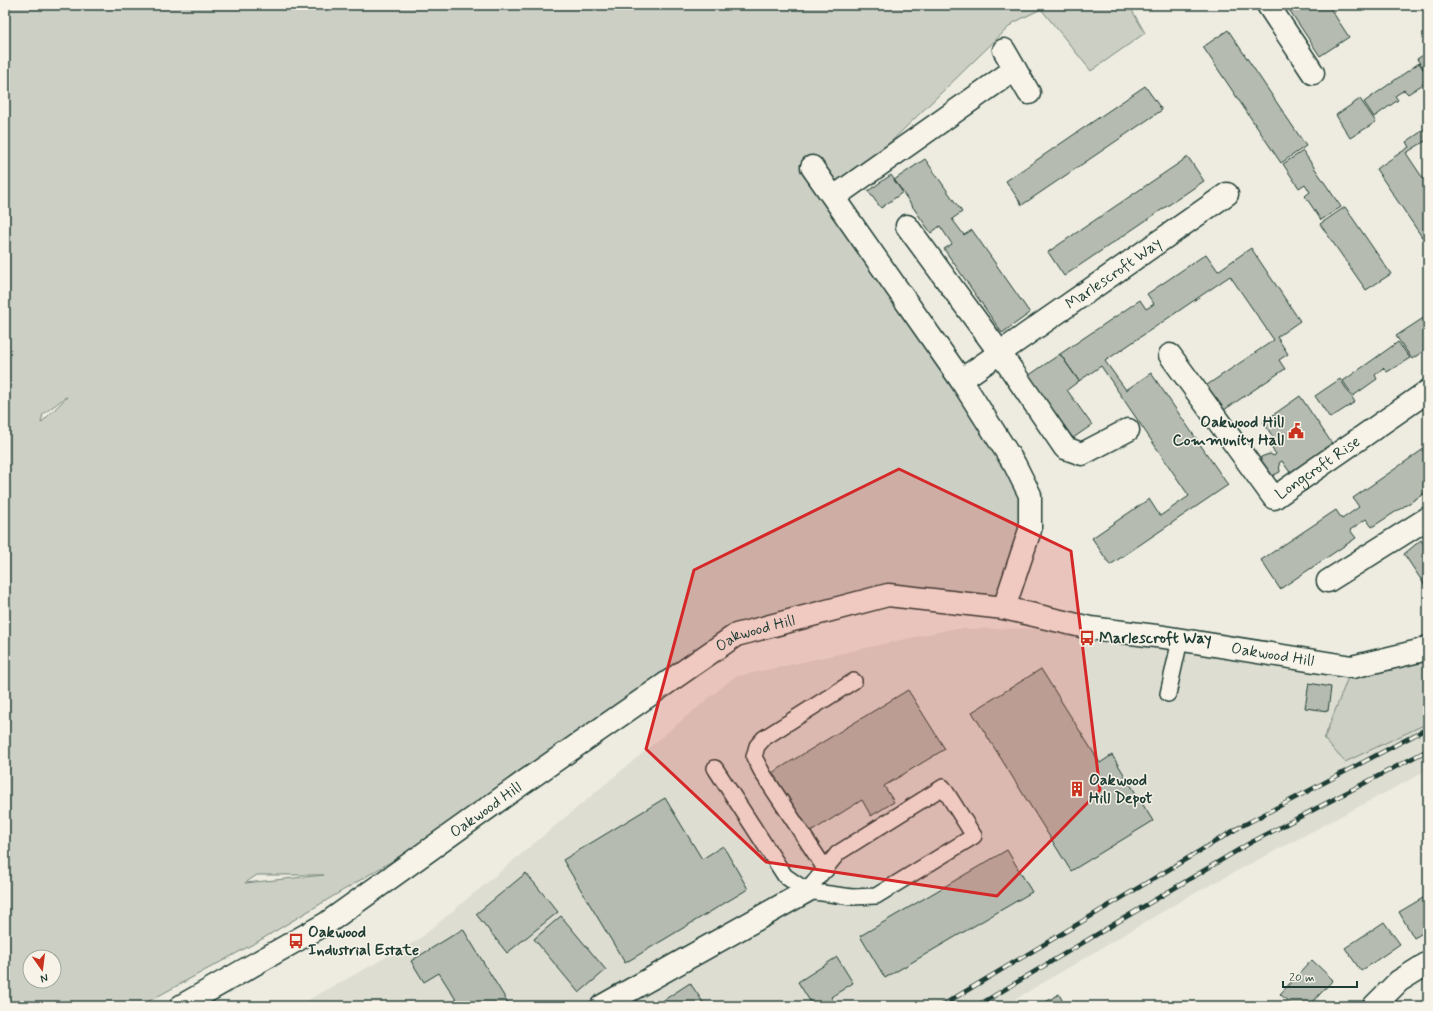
<svg xmlns="http://www.w3.org/2000/svg" width="1433" height="1011" font-family="Mynerve,sans-serif">
  <style>
    .built { fill: #ddddd2 }
    .green { fill: #cccfc4; stroke: #76867c; fill-rule: evenodd }
    .building { fill: #b5bbb0; stroke: #1f3d34 }
    .lines { fill: none; stroke-linecap: round; stroke-linejoin: round }
    .lane-casing { stroke: #1f3d34; stroke-width: 18 }
    .street-casing { stroke: #1f3d34; stroke-width: 25 }
    .secondary-casing { stroke: #1f3d34; stroke-width: 25 }
    .lane { stroke: #f7f3e8; stroke-width: 15 }
    .street { stroke: #f7f3e8; stroke-width: 22 }
    .secondary { stroke: #f7f3e8; stroke-width: 22 }
    .rail-casing { stroke: #1f3d34; stroke-width: 4.5 }
    .rail { stroke: #f7f3e8; stroke-width: 3; stroke-dasharray: 9; stroke-linecap: butt }
    .marked { fill: #d62828; fill-opacity: 0.2; stroke: #d62828; stroke-width: 3; stroke-linejoin: round }
    .labels { text-anchor: middle; dominant-baseline: central; stroke-width: 3; stroke-linejoin: round; paint-order: stroke }
    .street-label { font-size: 16px; fill: #1f3d34; stroke: #f7f3e8 }
    .poi-label { font-size: 16px; font-weight: bold; fill: #1f3d34; stroke: #f7f3e8; text-anchor: start }
  </style>
  <rect width="100%" height="100%" fill="#eeece1"/>
  <filter id="ink" filterUnits="userSpaceOnUse"><feTurbulence type="fractalNoise" baseFrequency=".025" numOctaves="2"/><feDisplacementMap in="SourceGraphic" scale="8" xChannelSelector="R" yChannelSelector="G"/><feConvolveMatrix kernelMatrix="1 2 1 2 8 2 1 2 1" color-interpolation-filters="sRGB"/></filter>
  <g filter="url(#ink)">
    <!-- built -->
    <path class="built" d="M1090,628L1352,667L1324,739L1428,676V770L1184,899L1004,1006H297L418,940L734,677L951,629Z"/>
    <!-- green -->
    <path class="green" d="M5,5H1129L1145,33L1091,71L1041,9L1013,23L834,197L1030,495L1004,608L888,595L736,635L527,780L257,942L140,1006H5ZM66,397H67L41,423L43,414ZM257,875H324L245,883ZM30,957H54V981H30Z
      M1428,647V723L1345,762L1324,739L1352,667Z"/>
    <!-- building -->
    <path class="building" d="M1286,5H1328L1349,37L1320,56Z
      M1228,30L1306,146L1281,163L1203,47Z
      M1428,52V76L1417,59Z
      M1419,63L1428,76V81L1408,94L1404,90L1395,96L1398,100L1374,117L1364,102Z
      M1145,86L1162,110L1022,205L1006,181Z
      M1360,99L1376,122L1350,138L1336,115Z
      M1428,127V145L1425,141L1406,153L1428,186V246L1376,169L1409,147L1406,142Z
      M1303,151L1341,207L1321,220L1305,196L1310,192L1305,184L1299,188L1283,164Z
      M1188,157L1204,181L1064,276L1048,252Z
      M925,159L962,212L952,219L964,235L972,230L1030,313L1002,333L944,249L952,244L940,226L931,233L894,180Z
      M891,175L903,192L881,208L868,191Z
      M1345,207L1391,274L1366,290L1320,224Z
      M1251,248L1300,321L1277,337L1288,354L1279,360L1285,369L1221,412L1204,387L1274,340L1230,276L1105,361L1126,390L1151,373L1228,485L1110,565L1092,538L1149,499L1160,516L1189,496L1101,366L1079,381L1060,354L1140,300L1146,309L1154,304L1147,294L1206,254L1218,271Z
      M1428,315V348L1412,359L1396,336Z
      M1398,342L1410,358L1387,372L1383,368L1375,375L1377,379L1353,396L1343,381Z
      M1060,354L1079,381L1067,390L1092,425L1073,438L1028,376Z
      M1340,379L1355,402L1330,418L1315,396Z
      M1300,396L1333,445L1296,481L1282,461L1279,463L1280,472L1272,476L1260,462L1261,457L1266,455L1270,454L1274,456L1276,454L1269,445L1275,440L1263,422Z
      M1428,446V491L1372,527L1366,519L1350,530L1356,538L1280,589L1261,560L1336,510L1342,519L1359,507L1353,498Z
      M1421,540L1428,550V590L1404,554Z
      M1041,669L1100,763L1112,755L1153,821L1071,871L972,712Z
      M1309,683L1331,687L1328,711L1305,708Z
      M908,690L945,749L884,786L894,802L871,816L862,800L809,833L772,773Z
      M665,798L702,859L723,846L748,889L625,963L563,860Z
      M1007,850L1032,892L885,978L860,936Z
      M526,873L558,912L507,953L476,914Z
      M1428,895V930L1414,938L1399,912Z
      M561,916L606,970L579,993L534,939Z
      M1384,922L1400,944L1361,971L1345,948Z
      M463,929L510,1006H460L439,973L424,982L411,961Z
      M837,957L853,983L831,997L836,1006H813L798,982Z
      M1312,960L1333,980L1309,1006H1293L1280,994Z
      M690,983L705,1005L656,1006V1005Z
      M1059,994L1065,1006H1039Z"/>
    <g class="lines">
      <defs>
        <path id="lane" d="M1168,694L1180,640
          M715,768L785,876L807,891L852,897L876,896L974,836L943,787L838,853L807,891
          M826,870L763,774L754,757L757,746L764,738L854,681"/>
        <g id="street">
          <path d="M1268,5L1313,73"/>
          <path d="M1004,50L1015,69"/>
          <path d="M812,167L961,380L1015,465L1030,495V530L1004,608"/>
          <path d="M834,197L1015,69L1029,93"/>
          <path d="M907,226L1000,353L1065,448L1082,454L1128,430"/>
          <path id="s1" d="M1170,355L1274,498L1428,391"/>
          <path id="s2" d="M961,380L1227,194"/>
          <path d="M1328,581L1428,518"/>
          <path d="M602,1006L807,891"/>
          <path d="M1374,1006L1399,981L1428,963"/>
        </g>
        <g id="secondary">
          <path id="s3" d="M181,1006L327,923L527,780L736,635L888,595L1004,608L1090,628L1164,637L1352,667L1419,651L1428,647"/>
        </g>
      </defs>
      <!-- lane casing -->
      <use href="#lane" class="lane-casing"/>
      <!-- street casing -->
      <use href="#street" class="street-casing"/>
      <!-- secondary casing -->
      <use href="#secondary" class="secondary-casing"/>
      <!-- lane -->
      <use href="#lane" class="lane"/>
      <!-- street -->
      <use href="#street" class="street"/>
      <!-- secondary -->
      <use href="#secondary" class="secondary"/>
      <defs>
        <path id="rail" d="M941,1006L1238,828L1428,728
          M977,1006L1250,843L1428,750"/>
      </defs>
      <!-- rail casing -->
      <use href="#rail" class="rail-casing"/>
      <!-- rail -->
      <use href="#rail" class="rail"/>
    </g>
  </g>
  <!-- marked area -->
  <path class="marked" d="M899,469L1071,551L1100,790L997,896L766,862L646,749L694,570Z"/>
  <!-- icons -->
  <defs>
    <symbol id="civic-bare" viewBox="-9 -9 18 18"><path d="M-.6-6.5H3V-4.5H.6V-3L4-1V1h2V6H-6V1h2V-1L-.6-3ZM-1.2 2.5V6h2.4V2.5Z" fill="#c8321e" stroke="#f7f3e8" stroke-width="2.5" paint-order="stroke"/></symbol>
    <symbol id="bus-bare" viewBox="-9 -9 18 18"><path d="M-5-6H5V4H4V6H2V4H-2V6H-4V4H-5ZM-3.5-4V0h7V-4ZM-3.5 1.2v1.5H-2V1.2ZM2 1.2v1.5H3.5V1.2Z" fill="#c8321e" stroke="#f7f3e8" stroke-width="2.5" paint-order="stroke"/></symbol>
    <symbol id="building-bare" viewBox="-9 -9 18 18"><path d="M-4-6H4V6H1V3H-1V6H-4ZM-2.5-4.3h1.7v1.8h-1.7ZM.8-4.3h1.7v1.8H.8ZM-2.5-1h1.7V.8h-1.7ZM.8-1h1.7V.8H.8Z" fill="#c8321e" stroke="#f7f3e8" stroke-width="2.5" paint-order="stroke"/></symbol>
  </defs>
  <g fill-rule="evenodd">
    <use href="#civic-bare" x="1285" y="420" width="22" height="22"/>
    <use href="#bus-bare" x="1076" y="627" width="22" height="22"/>
    <use href="#building-bare" x="1066" y="778" width="22" height="22"/>
    <use href="#bus-bare" x="285" y="930" width="22" height="22"/>
  </g>
  <g class="labels">
    <!-- street labels -->
    <g class="street-label">
      <text stroke="none"><textPath href="#s2" startOffset="186">Marlescroft Way</textPath></text>
      <text stroke="none"><textPath href="#s1" startOffset="230">Longcroft Rise</textPath></text>
      <text stroke="none"><textPath href="#s3" startOffset="687">Oakwood Hill</textPath></text>
      <text stroke="none"><textPath href="#s3" startOffset="1215">Oakwood Hill</textPath></text>
      <text stroke="none"><textPath href="#s3" startOffset="363">Oakwood Hill</textPath></text>
    </g>
    <!-- poi labels -->
    <g class="poi-label">
      <text x="1284" y="422" text-anchor="end">Oakwood Hill<tspan x="1284" dy="18">Community Hall</tspan></text>
      <text x="1099" y="638">Marlescroft Way</text>
      <text x="1089" y="780">Oakwood<tspan x="1089" dy="18">Hill Depot</tspan></text>
      <text x="308" y="932">Oakwood<tspan x="308" dy="18">Industrial Estate</tspan></text>
    </g>
  </g>
  <!-- margin -->
  <rect width="1433" height="1011" fill="none" stroke="#f7f3e8" stroke-width="20"/>
  <rect x="10" y="10" width="1413" height="991" fill="none" stroke="#1f3d34" stroke-width="1.5" filter="url(#ink)"/>
  <!-- north arrow -->
  <g transform="translate(42 969) rotate(166)"><circle r="19" fill="#f7f3e8" stroke="#a1aaa0"/>
  <path d="M0-3L7 15L0 10L-7 15Z" fill="#c8321e"/>
  <text y="-6" font-size="11" font-weight="bold" text-anchor="middle" fill="#1f3d34">N</text>
  </g>
  <!-- scale -->
  <path d="M1283 981v6h74v-6" fill="none" stroke="#1f3d34" stroke-width="2"/>
  <text x="1289" y="981" font-size="12" fill="#1f3d34" stroke="#f7f3e8" stroke-width="3" paint-order="stroke">20 m</text>
</svg>
